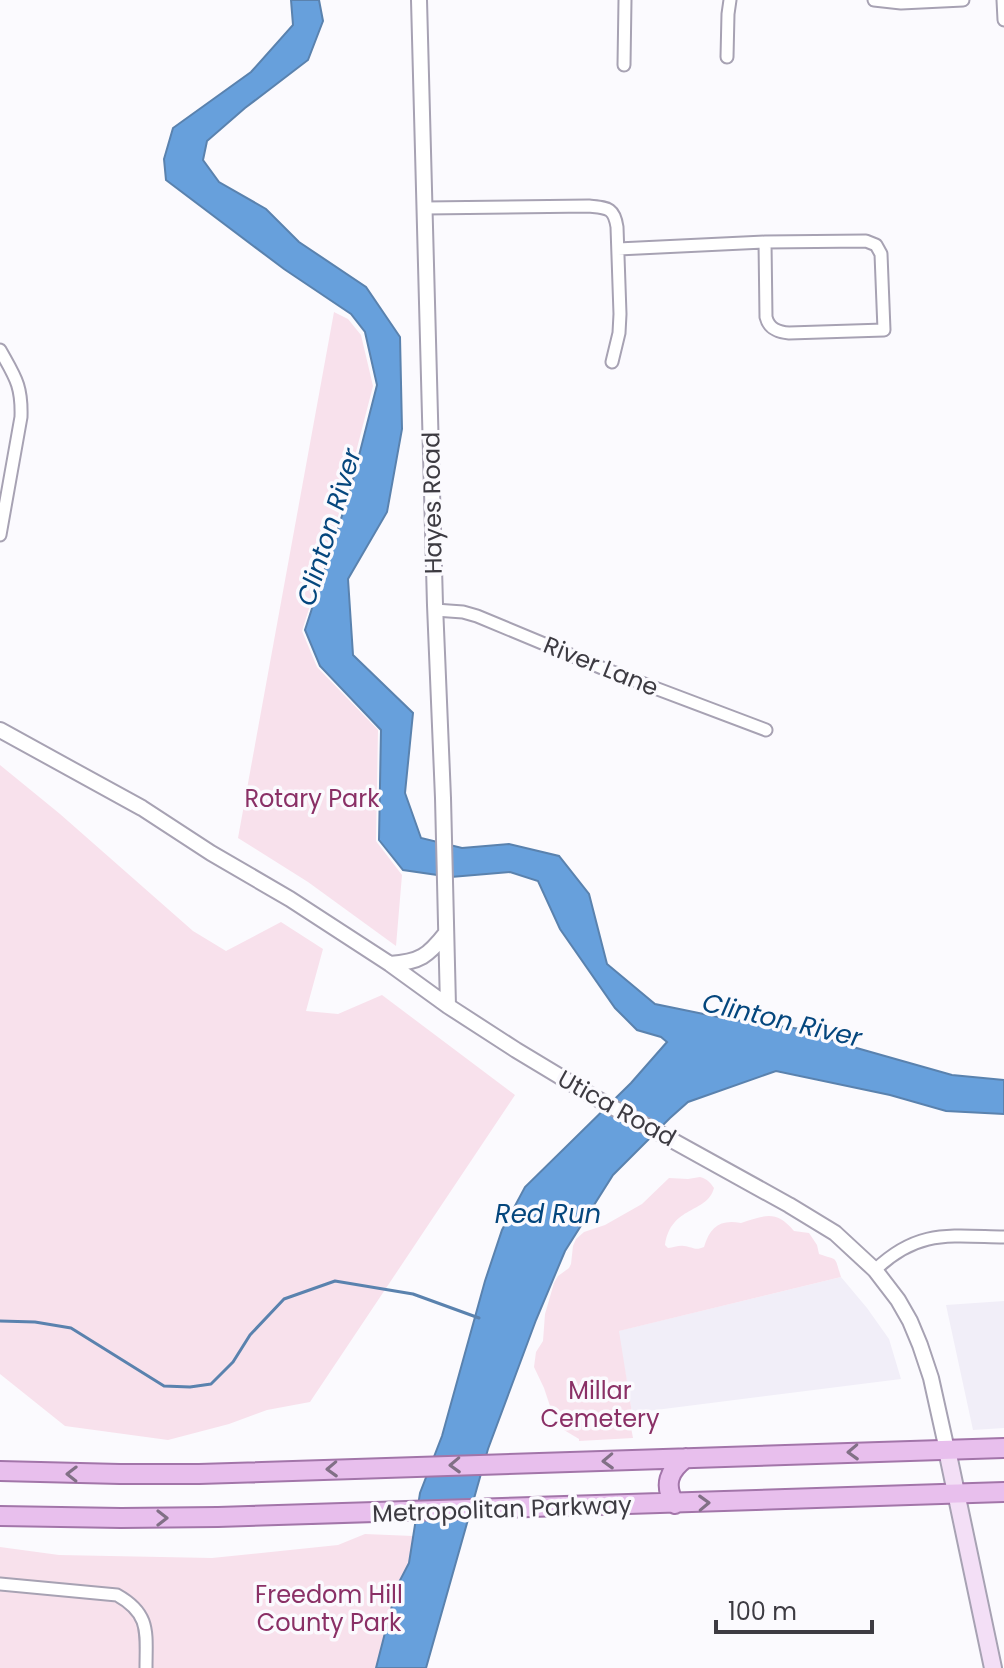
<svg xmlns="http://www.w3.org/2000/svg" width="1004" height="1668" font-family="Poppins,sans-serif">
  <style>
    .built { fill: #f1eef8 }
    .green { fill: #f8e1ec }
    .water { fill: #67a0dc; stroke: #5a82ae; stroke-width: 2 }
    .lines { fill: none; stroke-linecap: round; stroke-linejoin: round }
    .stream { stroke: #5a82ae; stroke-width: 3 }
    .minor-casing { stroke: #a7a2b3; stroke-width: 15 }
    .tertiary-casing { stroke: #a7a2b3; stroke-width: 18 }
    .secondary-casing { stroke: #a7a2b3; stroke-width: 20 }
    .primary-casing { stroke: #a275a9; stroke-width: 22 }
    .minor { stroke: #fff; stroke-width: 11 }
    .tertiary { stroke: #fff; stroke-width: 14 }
    .secondary { stroke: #f3dff6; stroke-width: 16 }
    .primary { stroke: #e8bfed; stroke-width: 18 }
    .oneway { stroke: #817086 }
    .labels { text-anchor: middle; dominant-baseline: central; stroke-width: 7; stroke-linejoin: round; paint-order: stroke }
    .street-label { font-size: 24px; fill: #3d3b42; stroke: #fbfafe }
    .park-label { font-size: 24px; fill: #8a3066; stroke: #fbfafe }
    .water-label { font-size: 26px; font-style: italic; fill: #04467d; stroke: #fbfafe }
  </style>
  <rect width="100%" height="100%" fill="#fbfafe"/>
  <!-- built -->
  <path class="built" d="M841,1277L867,1308L889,1339L901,1379L632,1413L618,1331Z
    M1004,1301V1428L973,1430L946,1305Z"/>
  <!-- green -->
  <path class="green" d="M334,312L348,319L361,335L373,386L346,491L302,631L317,667L378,730L376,841L402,875L396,946L308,882L238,838Z
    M0,765L60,814L193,931L226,951L281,922L323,949L306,1011L338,1014L382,995L515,1095L310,1402L267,1410L229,1424L168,1440L65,1426L0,1374Z
    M700,1177C707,1179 710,1182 714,1188C707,1214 671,1205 665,1245L668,1248C674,1248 678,1245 684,1246C693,1247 695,1251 704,1247C710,1227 720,1219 741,1223C766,1215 776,1210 794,1231L809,1233L817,1245L819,1254C839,1261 834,1255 841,1277L619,1331L632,1413L629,1417L633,1438L579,1441V1439L564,1430L552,1412L544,1388L534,1367L536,1352L543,1341L545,1314L554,1283L558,1276L569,1268L571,1264L573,1246L576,1239L584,1232L605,1225L642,1204L669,1178L688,1179Z
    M365,1534L413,1536L409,1563L397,1586L376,1668H0V1547L59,1555L212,1558L338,1545Z"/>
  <!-- water -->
  <path class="water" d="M291,0H319L323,21L308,60L245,108L207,141L203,160L219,182L266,209L299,242L366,287L400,337L402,429L387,512L348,579L353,655L413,713L405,793L421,838L462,848L509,844L559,856L589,894L607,964L655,1004L728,1019L801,1029L846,1045L952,1075L1004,1080V1114L946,1111L890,1095L776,1071L688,1102L670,1118L613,1175L565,1251L536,1320L488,1449L426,1668H376L397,1586L409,1563L420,1493L442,1436L485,1281L502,1230L525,1187L631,1083L667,1042L661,1037L637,1030L615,1008L560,929L538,881L510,872L451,877L403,870L379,840L381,730L320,666L305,630L350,491L377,385L365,332L351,314L284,269L166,180L164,159L173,128L251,72L293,25Z"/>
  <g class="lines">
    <!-- stream -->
    <path class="stream" d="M0,1321L35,1322L71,1328L164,1386L190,1387L211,1384L233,1362L250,1335L284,1299L335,1281L413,1294L479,1318"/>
    <defs>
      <path id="minor" d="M874,0L901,3L963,0
        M1003,0L1004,20
        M727,57L728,14L730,0
        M624,65L625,0
        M425,208L589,206C607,208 614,207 617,227L620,314L619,333L612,362
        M618,249L765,242L866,241L876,245L881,254L884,330L789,333C778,332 769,329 766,317L765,242
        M0,350C15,377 22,385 21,417L0,535
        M435,610L463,612L477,616L602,668L766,730
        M875,1270C918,1229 949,1236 1004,1237
        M0,1584L117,1595C151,1614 146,1633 146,1668"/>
      <path id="tertiary" d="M419,0L435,605L443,798L448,1006
        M0,730L142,808L211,853L290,899L390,964L448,1006L516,1050L594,1097L789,1205L835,1233L875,1270L898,1300L910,1321L920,1345L931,1378L947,1450
        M390,964C420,962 428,956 446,933"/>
      <path id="secondary" d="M947,1450L993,1668"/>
      <path id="primary" d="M0,1471L120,1474H199L1004,1448
        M675,1504C663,1485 669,1470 686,1458
        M0,1516L121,1518L218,1517L1004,1492"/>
    </defs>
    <!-- minor casing -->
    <use href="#minor" class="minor-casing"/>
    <!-- tertiary casing -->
    <use href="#tertiary" class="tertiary-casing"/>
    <!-- secondary casing -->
    <use href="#secondary" class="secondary-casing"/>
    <!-- primary casing -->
    <use href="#primary" class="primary-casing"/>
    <!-- minor -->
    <use href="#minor" class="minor"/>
    <!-- tertiary -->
    <use href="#tertiary" class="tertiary"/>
    <!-- secondary -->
    <use href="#secondary" class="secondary"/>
    <!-- primary -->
    <use href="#primary" class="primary"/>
  </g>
  <!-- one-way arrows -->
  <defs><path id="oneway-chevron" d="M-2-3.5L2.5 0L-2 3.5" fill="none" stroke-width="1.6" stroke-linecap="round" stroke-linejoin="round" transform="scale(2)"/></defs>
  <g class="oneway">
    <use href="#oneway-chevron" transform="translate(853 1452) rotate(178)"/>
    <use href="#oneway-chevron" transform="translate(608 1461) rotate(178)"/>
    <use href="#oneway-chevron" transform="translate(455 1465) rotate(178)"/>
    <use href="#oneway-chevron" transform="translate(332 1469) rotate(178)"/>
    <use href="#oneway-chevron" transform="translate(72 1474) rotate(-179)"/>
    <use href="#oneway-chevron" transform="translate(704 1503) rotate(-2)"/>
    <use href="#oneway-chevron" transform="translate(162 1518)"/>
  </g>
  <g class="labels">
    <!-- street labels -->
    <g class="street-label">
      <text transform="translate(432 503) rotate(-91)">Hayes Road</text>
      <text transform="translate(601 666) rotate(22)">River Lane</text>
      <text transform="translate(617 1108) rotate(29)">Utica Road</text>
      <text transform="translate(502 1509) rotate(-2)">Metropolitan Parkway</text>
    </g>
    <!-- park labels -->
    <g class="park-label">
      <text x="312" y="798">Rotary Park</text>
      <text x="600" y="1390">Millar<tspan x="600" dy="28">Cemetery</tspan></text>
      <text x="329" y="1594">Freedom Hill<tspan x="329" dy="28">County Park</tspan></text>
    </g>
    <!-- water labels -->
    <g class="water-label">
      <text transform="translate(329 527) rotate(-73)">Clinton River</text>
      <text transform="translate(782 1020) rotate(13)">Clinton River</text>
      <text x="548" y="1214">Red Run</text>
    </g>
  </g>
  <!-- scale -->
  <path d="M716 1620v12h156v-12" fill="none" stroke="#3d3b42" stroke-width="4"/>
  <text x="728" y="1620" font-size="24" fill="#3d3b42" stroke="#fbfafe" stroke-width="6" paint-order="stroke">100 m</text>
</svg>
